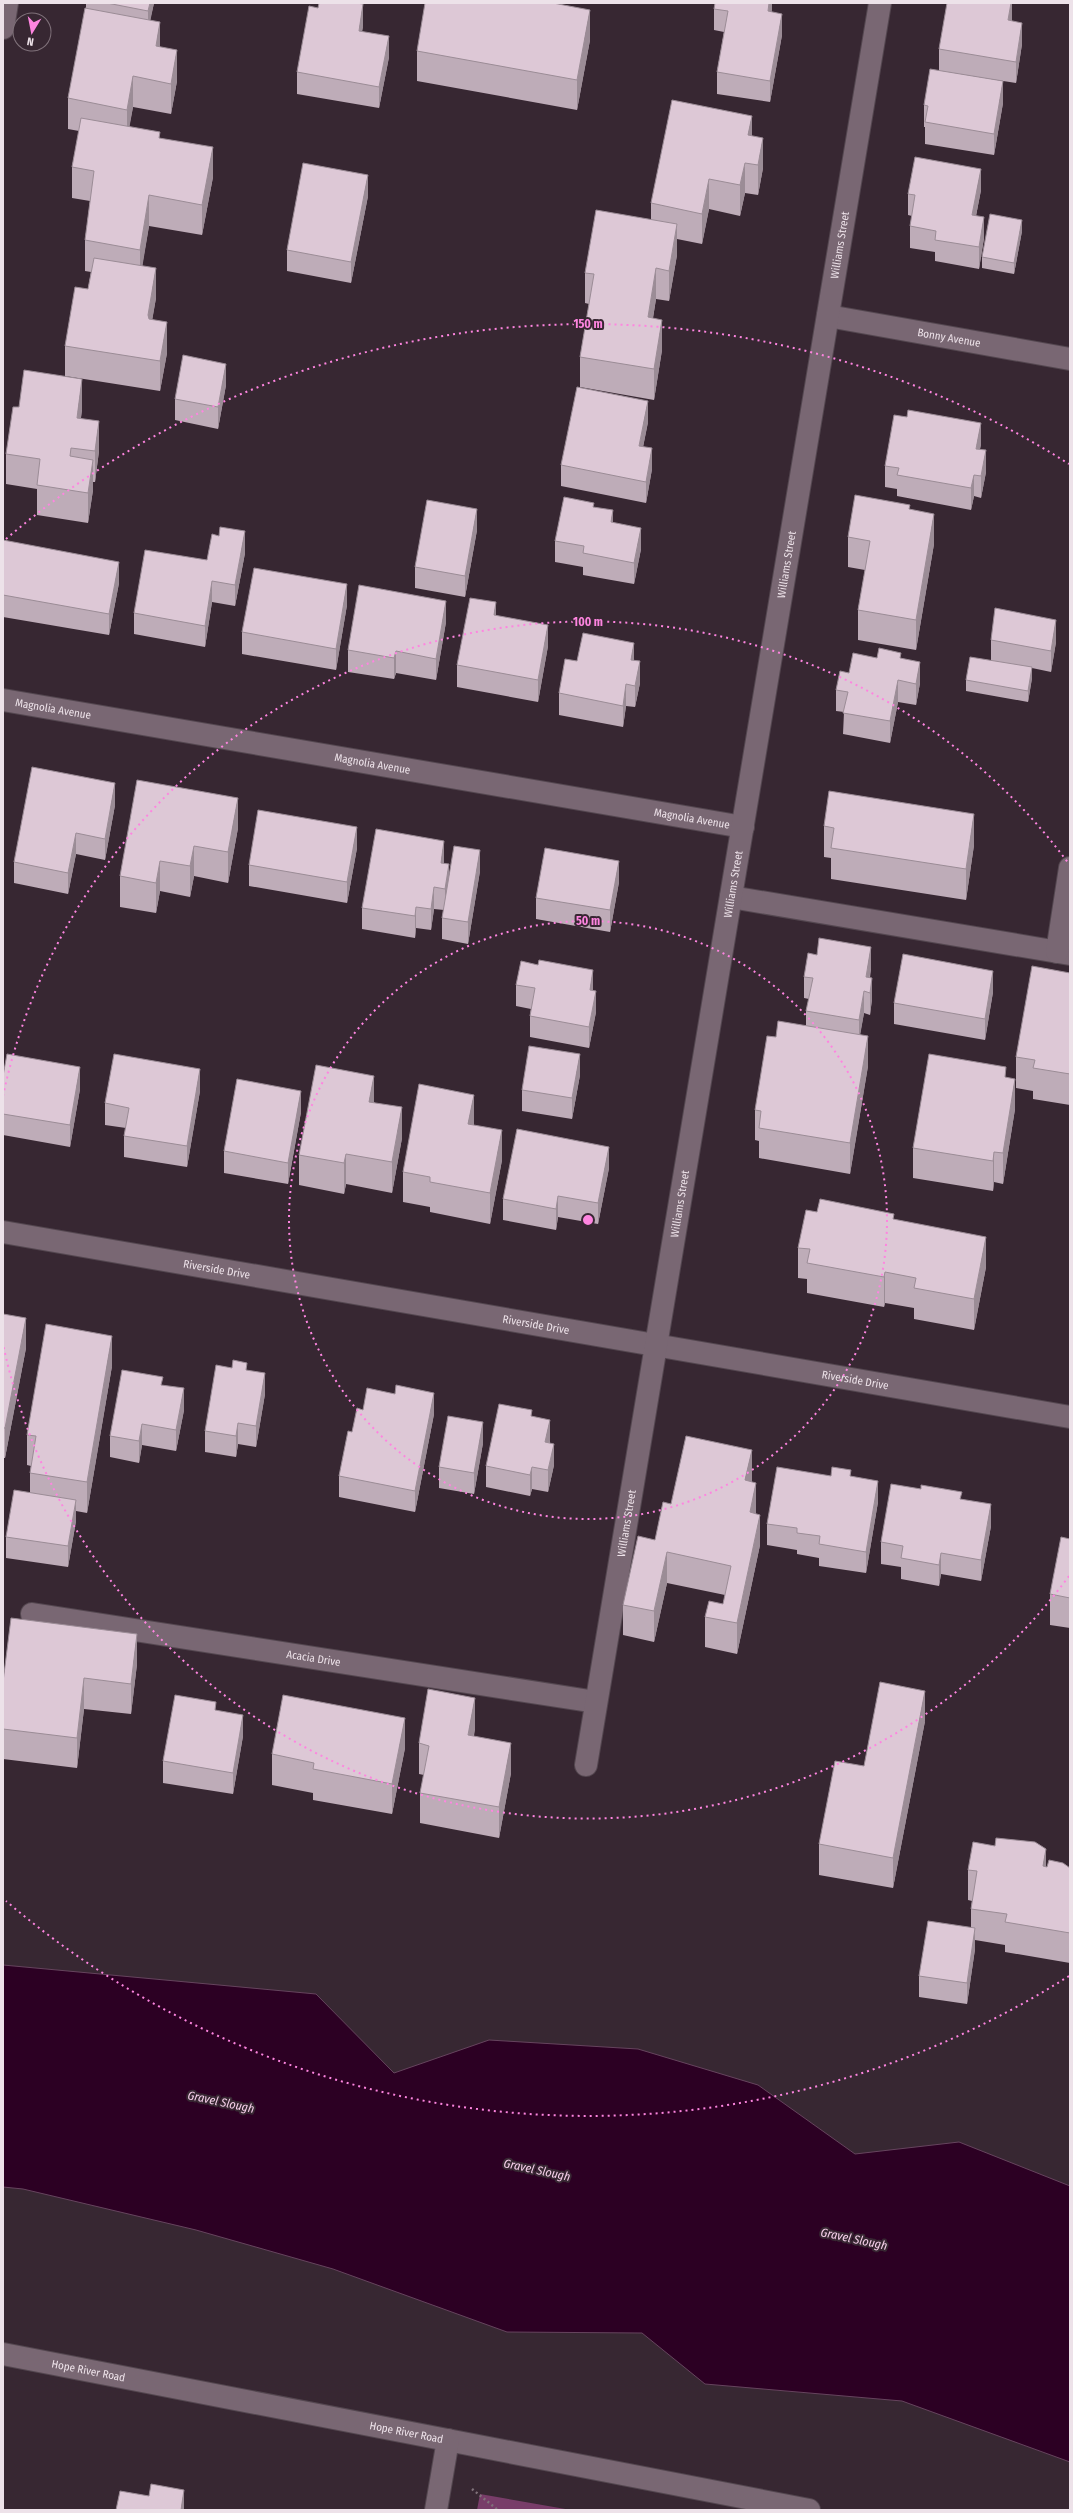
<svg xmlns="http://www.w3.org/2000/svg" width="1073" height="2513" font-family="'Fira Sans Condensed',sans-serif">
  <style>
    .green { fill: #783d69 }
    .water { fill: #2c0023; stroke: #66445e }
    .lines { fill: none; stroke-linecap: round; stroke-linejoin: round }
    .minor-casing { stroke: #544750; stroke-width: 24 }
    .path { stroke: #80727b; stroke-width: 2.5; stroke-dasharray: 2 3; stroke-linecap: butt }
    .minor { stroke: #796773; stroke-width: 22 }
    .wall { fill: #beacb8 }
    .shaded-wall { fill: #9b8c96 }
    .building { fill: #ddc8d6; stroke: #9b8c96 }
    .ring { fill: none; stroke: #fe85e0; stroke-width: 2; stroke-dasharray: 2 4 }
    .labels { text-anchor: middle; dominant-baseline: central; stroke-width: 4; stroke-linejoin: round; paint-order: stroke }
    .street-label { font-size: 11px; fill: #ede2e9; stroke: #372732 }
    .water-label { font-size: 12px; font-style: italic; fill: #f8d1ec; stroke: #372732 }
    .centre { fill: #fe85e0; stroke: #372732; stroke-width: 2 }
    .ring-label { font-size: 12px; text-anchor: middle; font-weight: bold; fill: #fe85e0; stroke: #372732; stroke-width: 4; stroke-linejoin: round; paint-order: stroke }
  </style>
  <rect width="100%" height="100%" fill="#372732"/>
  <!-- green -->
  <path class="green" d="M480,2494L571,2510H477Z"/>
  <!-- water -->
  <path class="water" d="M3,1965L316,1994L394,2073L489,2040L638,2049L758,2085L855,2154L959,2142L1070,2186V2462L902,2401L705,2384L642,2333L507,2332L333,2269L196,2230L23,2189L3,2187Z"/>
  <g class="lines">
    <defs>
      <g id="minor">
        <path d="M3,28L7,3"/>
        <path id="s1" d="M828,316L1070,359"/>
        <path id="s2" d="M3,700L743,827"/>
        <path d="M731,897L1070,954"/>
        <path d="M1057,952L1070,868"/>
        <path id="s3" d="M3,1232L1070,1417"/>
        <path id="s4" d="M32,1614L596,1702"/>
        <path id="s5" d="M586,1765L880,3"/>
        <path id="s6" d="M3,2354L809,2510"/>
        <path d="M436,2510L448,2440"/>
      </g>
    </defs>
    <!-- minor casing -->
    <use href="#minor" class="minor-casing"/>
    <!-- path -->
    <path class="path" d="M472,2489L498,2510"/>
    <!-- minor -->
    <use href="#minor" class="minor"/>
  </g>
  <!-- wall -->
  <path class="wall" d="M86,3H154L150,20L160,47L177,81L171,114L133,107L129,127L160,138L213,177L202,235L149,226L142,266L156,298L152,320L167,353L160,391L65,376V346L88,289L91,272L85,271V240L90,201L72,198V167L79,131L68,129V98L86,8Z
    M772,3L771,12L782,35L770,102L717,94V72L724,32L714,30V9Z
    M1012,3V21L1022,44L1016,83L939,71V49Z
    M363,26L362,31L389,57L379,108L297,94V72Z
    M590,40L577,110L417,81V51Z
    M1003,103L994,155L925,144V127H924V105Z
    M752,136L763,168L758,195L745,193L740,216L709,209L702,244L677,239V255L669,301L656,299L653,318L662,350L654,400L580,387V357L589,304L585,303V273L651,220V203Z
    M981,190L976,216L984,238L979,269L935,261V252L910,248V226L912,216L908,215V194Z
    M368,196L351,283L287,271V250Z
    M1022,231L1014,274L982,268V257Z
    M226,385L218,429L175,420V399Z
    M82,409L81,418L99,451L95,482H93V490L88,523L37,515V489L6,484V454Z
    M648,422L643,447L652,469L646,503L561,486V465Z
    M981,444L980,449L986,472L981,498L974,496L971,510L897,496V489L885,487V466Z
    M594,507L613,522L641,549L634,584L583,575V567L555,562V541Z
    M910,509L934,544L916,650L858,640V610L865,570L848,567V537Z
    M477,530L465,597L415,588V567Z
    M3,540L119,583L109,635L3,617Z
    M245,553L235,606L212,602L205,647L134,634V613L207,560Z
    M347,605L336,670L242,654V632Z
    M496,615L548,646L538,702L457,687V665Z
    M446,622L436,680L396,673L394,679L348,672V650Z
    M991,640L1056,642L1051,672L1032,668V678L1028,702L966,691V680L991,660Z
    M877,658H901L920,683L916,705L898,702L890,743L843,734L844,712L836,711V690L849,673Z
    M634,660L640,683L635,707L626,706L623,727L559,715V693L577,661Z
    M115,805L105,860L76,854L68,894L14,883V862Z
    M824,826L974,845L966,900L831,879V858L824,857Z
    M238,828L228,883L194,876L190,897L160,891L156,913L120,907V876Z
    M357,848L347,903L249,886V865Z
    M444,862V864L449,879L480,871L468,944L442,939V918L444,910L434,909L431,930L416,928L415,938L362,929V908Z
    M619,882L610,932L536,919V898Z
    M538,965L593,990L596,1012L589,1048L530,1037V1016L531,1009L516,1006V985Z
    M871,968L870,978L872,999L870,1015L864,1013L860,1034L868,1066L850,1174L759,1158V1141L755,1140V1110L776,1037L806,1025V1011L809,999L804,998V977Z
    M1070,973V1105L1033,1099V1091L1016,1088V1057Z
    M993,992L985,1040L894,1024V1003Z
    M580,1075L572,1119L522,1111V1090Z
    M3,1076L80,1089L70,1147L3,1135Z
    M1006,1077L1015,1109L1003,1184L994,1182L993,1191L913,1178V1148Z
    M200,1091L187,1167L124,1157V1136L126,1128L105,1125V1103Z
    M374,1102L402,1138L392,1193L346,1184L344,1194L299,1185V1155Z
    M301,1112L288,1184L224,1173V1151Z
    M474,1125L502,1160L490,1224L430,1212V1207L403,1202V1172Z
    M609,1168L598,1224L558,1217L556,1230L503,1220V1199Z
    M817,1212L894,1219L986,1267L974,1330L914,1319V1308L885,1303L884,1307L807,1293V1279L798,1278V1248Z
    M3,1314L26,1348L5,1458H3Z
    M112,1366L87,1513L76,1511V1521L68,1567L6,1558V1537L30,1493V1473L31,1466L27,1465V1435Z
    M232,1368L247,1370L265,1394L256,1447L238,1444L236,1457L205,1452V1431Z
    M163,1385L184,1410L176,1451L142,1445L139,1463L110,1457V1436Z
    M395,1394L434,1414L415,1512L339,1497V1476L352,1432L363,1410Z
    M532,1416L550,1441V1443L554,1465L548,1492L532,1489L530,1496L486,1487V1466Z
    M483,1443L474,1494L439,1488V1467Z
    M851,1476L878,1502L866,1573L819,1566V1558L797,1554V1550L767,1545V1524Z
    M752,1480L751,1482L760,1545L737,1654L705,1647V1617L723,1604L725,1595L667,1583L654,1642L623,1635V1605L655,1540L671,1504Z
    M962,1499L991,1526L981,1581L941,1574L939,1586L901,1579V1567L881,1564V1542Z
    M1070,1539V1628L1050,1625V1594Z
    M137,1664L131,1714L84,1709L77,1768L3,1759V1682Z
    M216,1710L243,1736L233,1794L163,1783V1761Z
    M925,1721L893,1888L819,1875V1844Z
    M475,1728L474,1736L511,1773L499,1838L420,1823V1793L424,1775L419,1774V1743Z
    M405,1748L392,1814L313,1800V1793L272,1785V1754Z
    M1046,1867L1070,1868V1963L1005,1952V1945L975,1940V1949L967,2004L919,1997V1976L971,1928V1909L972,1901L968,1900V1870Z"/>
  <!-- shaded-wall -->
  <path class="shaded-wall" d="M150,3H154L148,32V11Z
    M769,3H772V10L768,32V11Z
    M1011,3H1012V21L1008,20Z
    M363,4V26L359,52V31Z
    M590,10V40L577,110V80Z
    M782,14V35L770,102V81Z
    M160,22V52L156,46Z
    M1022,23V44L1016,83V62Z
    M389,36V57L379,108V87Z
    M177,50V81L171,114V84Z
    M133,76V107L127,141V110Z
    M1003,81V103L994,155V134Z
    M752,116V147L748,135Z
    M763,138V168L758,195V165Z
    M213,147V177L202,235V205Z
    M745,163V193L740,216V185Z
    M981,169V190L972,236V215Z
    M368,175V196L351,283V262Z
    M709,179V209L702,244V214Z
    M149,195V226L140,281V250Z
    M984,217V238L979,269V247Z
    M1022,220V231L1014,274V263Z
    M677,224V255L669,301V271Z
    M156,268V298L148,345V315Z
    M656,268V299L648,348V317Z
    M662,320V350L654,400V369Z
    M167,322V353L160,391V361Z
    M226,364V385L218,429V407Z
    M82,379V409L77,448V418Z
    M648,401V422L639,467V446Z
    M99,421V451L95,482V451Z
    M981,423V444L976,470V449Z
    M652,448V469L646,503V482Z
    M986,450V472L981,498V476Z
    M93,460V490L88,523V493Z
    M974,475V496L971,510V488Z
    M477,509V530L465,597V576Z
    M613,510V531L611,522Z
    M934,514V544L916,650V620Z
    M641,528V549L634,584V563Z
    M245,531V553L235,606V585Z
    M119,562V583L109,635V614Z
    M212,581V602L205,647V626Z
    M347,584V605L336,670V649Z
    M446,601V622L436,680V659Z
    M496,602V623L494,615Z
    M1056,620V642L1051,672V651Z
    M548,625V646L538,702V680Z
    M634,643V664L631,660Z
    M396,651V673L394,679V658Z
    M640,661V683L635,707V686Z
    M920,662V683L916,705V684Z
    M1032,667V678L1028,702V691Z
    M898,680V702L890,743V721Z
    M626,684V706L623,727V706Z
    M115,783V805L105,860V839Z
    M238,798V828L228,883V852Z
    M974,814V845L966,900V869Z
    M357,827V848L347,903V882Z
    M76,833V854L68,894V873Z
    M444,841V862L441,884V863Z
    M194,846V876L190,897V866Z
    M480,850V871L468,944V922Z
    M160,861V891L156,913V883Z
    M619,861V882L610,932V910Z
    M449,864V886L445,911V889Z
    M434,887V909L431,930V909Z
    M416,907V928L415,938V916Z
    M871,947V968L867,992L866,977Z
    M593,970V991L590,990Z
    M993,971V992L985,1040V1019Z
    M872,978V999L870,1015V993Z
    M596,991V1012L589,1048V1027Z
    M864,991V1013L859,1042V1020Z
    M868,1036V1066L850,1174V1143Z
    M580,1054V1075L572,1119V1098Z
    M80,1067V1089L70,1147V1125Z
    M200,1069V1091L187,1167V1146Z
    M374,1076V1106L369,1102Z
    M1015,1079V1109L1003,1184V1153Z
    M301,1091V1112L288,1184V1163Z
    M474,1095V1126L468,1124Z
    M402,1107V1138L392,1193V1162Z
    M502,1130V1160L490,1224V1193Z
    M609,1147V1168L598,1224V1203Z
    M994,1152V1182L993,1191V1161Z
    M346,1154V1184L344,1194V1163Z
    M558,1196V1217L556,1230V1209Z
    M986,1237V1267L974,1330V1299Z
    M885,1272V1303L884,1307V1277Z
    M26,1318V1348L5,1458V1428Z
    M112,1336V1366L87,1513V1482Z
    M265,1373V1394L256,1447V1426Z
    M184,1388V1410L176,1451V1430Z
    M434,1393V1414L415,1512V1491Z
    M550,1420V1441L545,1463V1442Z
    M483,1422V1443L474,1494V1473Z
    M238,1423V1444L236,1457V1436Z
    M142,1424V1445L139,1463V1441Z
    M554,1444V1465L548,1492V1470Z
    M752,1450V1480L745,1511V1480Z
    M532,1467V1489L530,1496V1475Z
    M878,1481V1502L866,1573V1552Z
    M756,1483V1513L750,1543V1512Z
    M76,1500V1521L68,1567V1546Z
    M991,1504V1526L981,1581V1560Z
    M760,1515V1545L737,1654V1623Z
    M667,1552V1583L654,1642V1611Z
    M941,1553V1574L939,1586V1565Z
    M137,1634V1664L131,1714V1684Z
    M84,1678V1709L77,1768V1738Z
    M925,1691V1721L893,1888V1858Z
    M475,1698V1728L468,1765V1735Z
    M243,1715V1736L233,1794V1773Z
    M405,1718V1748L392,1814V1784Z
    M511,1743V1773L499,1838V1807Z
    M1046,1849V1880L1043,1866Z
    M975,1928V1949L967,2004V1983Z
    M184,2490V2510H181Z"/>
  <!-- building -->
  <path class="building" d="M107,3H150L148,11Z
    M319,3H356L363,4L359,31L389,36L379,87L297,72L309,6L318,8Z
    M425,3H553L590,10L577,80L417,51Z
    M715,3H769L768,11L782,14L770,81L717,72L728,11L714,9Z
    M947,3H1011L1008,20L1022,23L1016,62L939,49Z
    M85,8L160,22L156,46L177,50L171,84L133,76L127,110L68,98Z
    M930,69L1003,81L994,134L925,122L928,106L924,105Z
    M672,100L752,116L748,135L763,138L758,165L745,163L740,185L709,179L702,214L651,203Z
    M81,118L160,132L159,138L213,147L202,205L149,195L140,250L85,240L94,171L72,167Z
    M915,157L981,169L972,215L984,217L979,247L935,240L936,231L910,226L915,195L908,194Z
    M303,163L368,175L351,262L287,250Z
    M596,210L677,224L669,271L656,268L648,317L662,320L654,369L580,357L594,274L585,273Z
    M990,214L1022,220L1014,263L982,257Z
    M94,258L156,268L148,315L149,319L167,322L160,361L65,346L75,287L88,289Z
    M183,355L226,364L218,407L175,399Z
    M24,370L82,379L77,418L99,421L95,451L71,448L70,456L93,460L88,493L37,485L40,459L6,454L13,407H19Z
    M577,387L648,401L639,446L652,448L646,482L561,465Z
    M908,410L981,423L976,449L986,450L981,476L974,475L971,488L897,475L899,468L885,466L894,415L907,417Z
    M855,495L910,505L909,509L934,514L916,620L858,610L870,541L848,537Z
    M564,497L594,503L593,507L613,510L611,522L641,528L634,563L583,553L584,546L555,541Z
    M427,500L477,509L465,576L415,567Z
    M220,527L245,531L235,585L212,581L205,626L134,613L145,550L207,560L212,534L219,536Z
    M3,540L119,562L109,614L3,595Z
    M254,568L347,584L336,649L242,632Z
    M359,585L446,601L436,659L396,651L394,658L348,650Z
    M470,598L496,602L494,615L548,625L538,680L457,665Z
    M995,608L1056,620L1051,651L991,640Z
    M583,633L634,643L631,660L640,661L635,686L626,684L623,706L559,693L565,659L577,661Z
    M879,648L901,653L900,658L920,662L916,684L898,680L890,721L843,713L848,692L836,690L840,671L849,673L853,653L877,658Z
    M970,657L1032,667L1028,691L966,680Z
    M32,767L115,783L105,839L76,833L68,873L14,862Z
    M137,780L238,798L228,852L194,846L190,866L160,861L156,883L120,876Z
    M829,791L974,814L966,869L831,848L834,828L824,826Z
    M258,810L357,827L347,882L249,865Z
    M376,829L444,841L441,863L449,864L445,889L434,887L431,909L416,907L415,916L362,908Z
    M454,846L480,850L468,922L442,918Z
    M545,848L619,861L610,910L536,898Z
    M819,938L871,947L866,977L872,978L870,993L864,991L859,1020L806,1011L813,978L804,977L808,953L817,955Z
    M903,954L993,971L985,1019L894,1003Z
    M539,960L593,970L590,990L596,991L589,1027L530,1016L535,988L516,985L521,961L538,965Z
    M1032,966L1070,973V1074L1033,1068L1035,1060L1016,1057Z
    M778,1021L868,1036L850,1143L759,1128L761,1111L755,1110L767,1036L776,1037Z
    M529,1046L580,1054L572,1098L522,1090Z
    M7,1054L80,1067L70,1125L3,1114V1076Z
    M114,1054L200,1069L187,1146L124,1136L129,1108L105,1103Z
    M929,1054L1006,1067L1005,1077L1015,1079L1003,1153L994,1152L993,1161L913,1148Z
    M316,1065L374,1076L369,1102L402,1107L392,1162L346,1154L344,1163L299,1155Z
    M237,1079L301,1091L288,1163L224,1151Z
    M419,1084L474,1095L468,1124L502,1130L490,1193L430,1182V1177L403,1172Z
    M517,1129L609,1147L598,1203L558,1196L556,1209L503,1199Z
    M820,1199L894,1214L893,1219L986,1237L974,1299L914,1288L916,1278L885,1272L884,1277L807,1263L810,1249L798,1248L806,1210L817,1212Z
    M3,1314L26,1318L5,1428H3Z
    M46,1324L112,1336L87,1482L30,1473L36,1436L27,1435Z
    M233,1360L247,1363L246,1370L265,1373L256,1426L238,1423L236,1436L205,1431L216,1365L232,1368Z
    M122,1370L163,1377L161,1385L184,1388L176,1430L142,1424L139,1441L110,1436Z
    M396,1385L434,1393L415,1491L339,1476L348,1431L352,1432L357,1408L363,1410L367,1388L395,1394Z
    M499,1404L532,1410L531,1416L550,1420L545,1442L554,1444L548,1470L532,1467L530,1475L486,1466Z
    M448,1416L483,1422L474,1473L439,1467Z
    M686,1436L752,1450L745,1480L756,1483L750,1512L760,1515L737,1623L705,1617L709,1601L723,1604L731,1566L667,1552L654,1611L623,1605L638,1536L655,1540L663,1502L671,1504Z
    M777,1467L831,1476L832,1467L851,1470L850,1476L878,1481L866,1552L819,1544L820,1536L797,1533V1528L767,1524Z
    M891,1484L921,1489V1485L962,1492L960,1499L991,1504L981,1560L941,1553L939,1565L901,1558L903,1546L881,1542Z
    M14,1490L76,1500L68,1546L6,1537Z
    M1061,1537L1070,1539V1598L1050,1594Z
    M11,1618L137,1634L131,1684L84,1678L77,1738L3,1729V1682Z
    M880,1682L925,1691L893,1858L819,1844L835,1761L864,1766Z
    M428,1689L475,1698L468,1735L511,1743L499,1807L420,1793L429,1746L419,1743Z
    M175,1695L216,1702L215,1710L243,1715L233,1773L163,1761Z
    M283,1695L405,1718L392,1784L313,1769L314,1763L272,1754Z
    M996,1838L1035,1842L1046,1849L1043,1866L1047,1867L1049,1860L1063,1863L1070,1868V1933L1005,1922L1007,1914L971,1909L977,1871L968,1870L973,1842L995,1846Z
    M928,1921L975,1928L967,1983L919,1976Z
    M151,2484L184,2490L181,2510H116L120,2491L149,2496Z"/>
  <!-- distance rings -->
  <g class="ring">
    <circle cx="588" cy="1220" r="299"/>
    <path d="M1069 1576A598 598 0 0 1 3 1344M3 1096A598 598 0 0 1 1069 864"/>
    <path d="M1069 1976A896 896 0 0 1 6 1901M6 539A896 896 0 0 1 1069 464"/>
  </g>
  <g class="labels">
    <!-- street labels -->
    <g class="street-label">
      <text stroke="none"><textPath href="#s5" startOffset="1541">Williams Street</textPath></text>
      <text stroke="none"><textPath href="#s1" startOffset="123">Bonny Avenue</textPath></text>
      <text stroke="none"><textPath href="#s5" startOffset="1217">Williams Street</textPath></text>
      <text stroke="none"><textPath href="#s2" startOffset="51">Magnolia Avenue</textPath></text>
      <text stroke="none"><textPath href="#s2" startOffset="375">Magnolia Avenue</textPath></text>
      <text stroke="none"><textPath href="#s2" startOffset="699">Magnolia Avenue</textPath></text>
      <text stroke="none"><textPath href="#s5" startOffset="893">Williams Street</textPath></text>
      <text stroke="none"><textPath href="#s5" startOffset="569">Williams Street</textPath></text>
      <text stroke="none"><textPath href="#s3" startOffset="217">Riverside Drive</textPath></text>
      <text stroke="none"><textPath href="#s3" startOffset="541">Riverside Drive</textPath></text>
      <text stroke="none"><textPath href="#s3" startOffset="865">Riverside Drive</textPath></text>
      <text stroke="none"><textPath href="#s5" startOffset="245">Williams Street</textPath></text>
      <text stroke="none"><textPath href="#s4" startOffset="285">Acacia Drive</textPath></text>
      <text stroke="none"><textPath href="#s6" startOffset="87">Hope River Road</textPath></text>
      <text stroke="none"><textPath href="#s6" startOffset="411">Hope River Road</textPath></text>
    </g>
    <!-- water labels -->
    <g class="water-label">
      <text transform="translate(221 2102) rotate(12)">Gravel Slough</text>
      <text transform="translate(537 2170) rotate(12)">Gravel Slough</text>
      <text transform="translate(854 2239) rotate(12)">Gravel Slough</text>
    </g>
  </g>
  <circle cx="588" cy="1220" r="6" class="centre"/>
  <g class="ring-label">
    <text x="588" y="328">150 m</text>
    <text x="588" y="626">100 m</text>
    <text x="588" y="925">50 m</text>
  </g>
  <!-- border -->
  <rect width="1073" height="2513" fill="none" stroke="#ede2e9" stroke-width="8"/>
  <!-- north arrow -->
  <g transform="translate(32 32) rotate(190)"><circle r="19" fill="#372732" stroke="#80727b"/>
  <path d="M0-3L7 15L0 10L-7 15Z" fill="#fe85e0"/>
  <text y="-6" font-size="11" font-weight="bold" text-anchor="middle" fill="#ede2e9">N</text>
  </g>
</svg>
